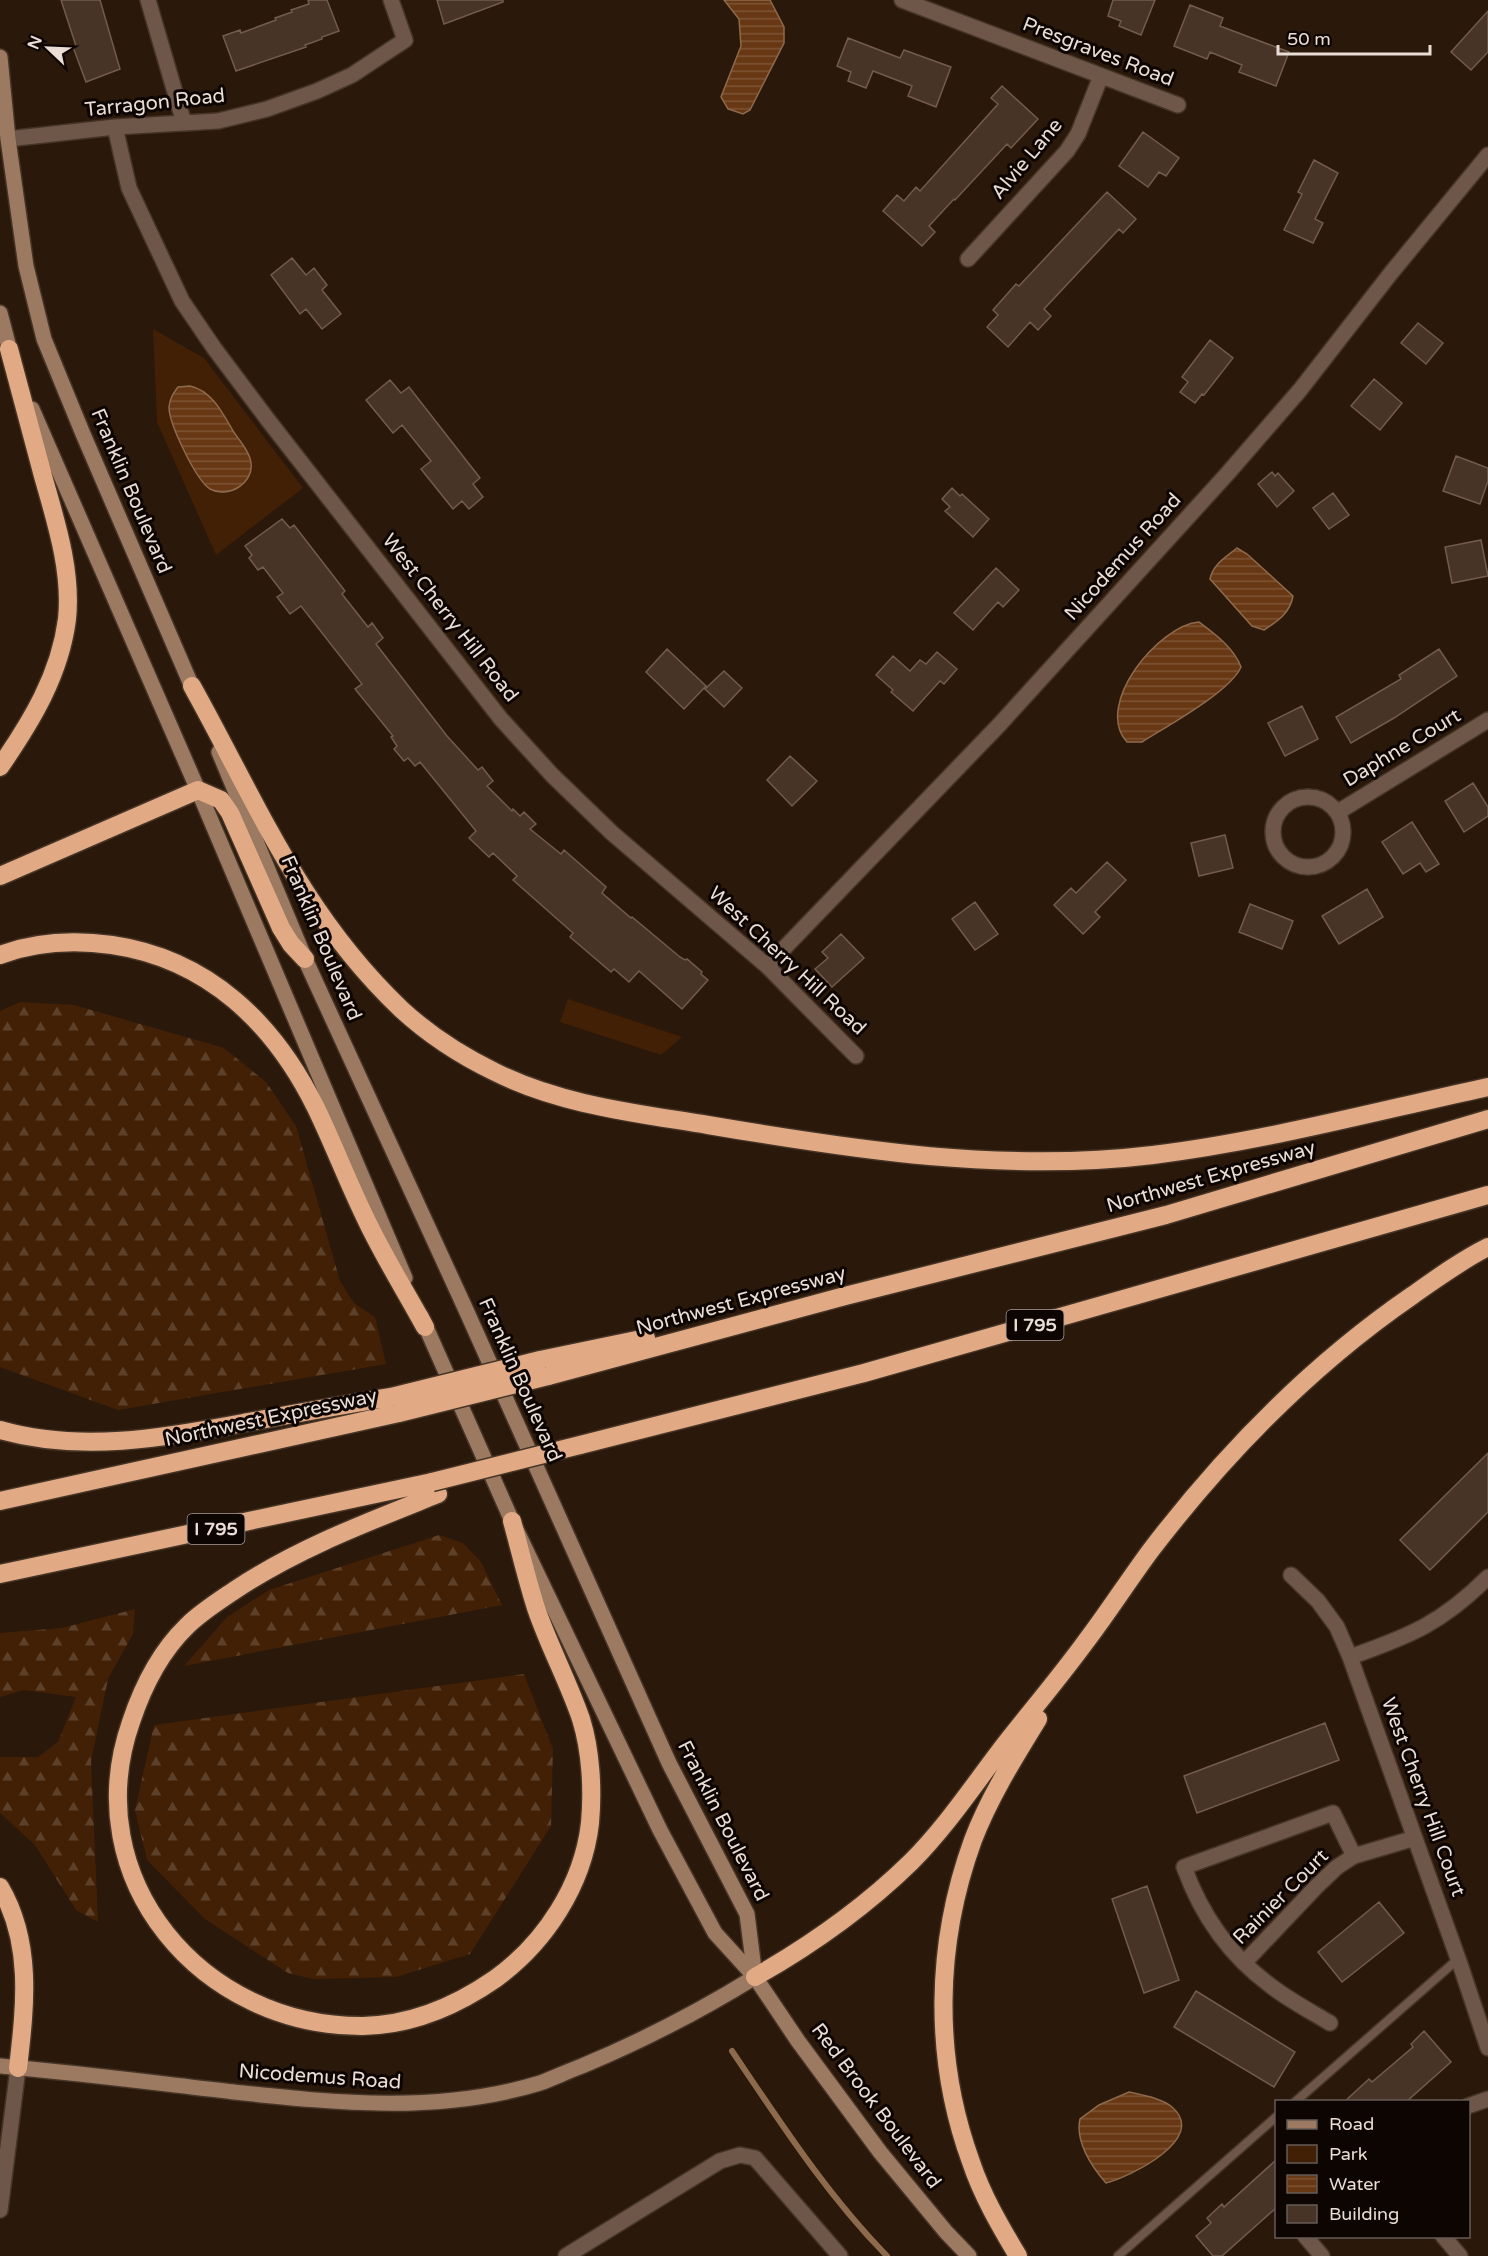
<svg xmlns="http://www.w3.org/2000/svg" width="1488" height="2256" font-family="'Varela Round',sans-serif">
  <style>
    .forest { fill: url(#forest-firs) }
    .park { fill: #422005 }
    .water { fill: url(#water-rules); stroke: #8e6a4d; stroke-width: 1.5 }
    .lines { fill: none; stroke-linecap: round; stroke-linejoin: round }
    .stream { stroke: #8e6a4d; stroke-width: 6 }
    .building { fill: #483426; stroke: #725b4d; stroke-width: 1.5 }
    .lane-casing { stroke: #453426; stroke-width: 11 }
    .street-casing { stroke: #453426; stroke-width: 18 }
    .secondary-casing { stroke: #453426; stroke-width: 18 }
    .highway-casing { stroke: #453426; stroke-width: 21 }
    .lane { stroke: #6e5749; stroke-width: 8 }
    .street { stroke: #6e5749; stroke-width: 15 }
    .secondary { stroke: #9c7961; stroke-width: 15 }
    .highway { stroke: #e1aa84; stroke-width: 18 }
    .highway-bridge-casing { stroke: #453426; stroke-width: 21; stroke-linecap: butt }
    .highway-bridge { stroke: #e1aa84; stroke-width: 18 }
    .labels { text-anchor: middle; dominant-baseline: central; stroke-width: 6; stroke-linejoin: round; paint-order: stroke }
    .shield { fill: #0d0502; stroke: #a89c96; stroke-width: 1.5 }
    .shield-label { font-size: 18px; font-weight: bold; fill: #eaddd5 }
    .street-label { font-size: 20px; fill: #eaddd5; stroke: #0d0502 }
  </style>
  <defs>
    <pattern id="forest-firs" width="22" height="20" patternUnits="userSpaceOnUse" patternTransform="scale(1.5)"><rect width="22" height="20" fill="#422005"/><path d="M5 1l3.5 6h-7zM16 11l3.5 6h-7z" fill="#5d4029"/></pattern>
    <pattern id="water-rules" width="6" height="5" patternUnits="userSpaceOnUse" patternTransform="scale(1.5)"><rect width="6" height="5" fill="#673813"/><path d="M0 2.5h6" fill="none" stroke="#7d5434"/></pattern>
  </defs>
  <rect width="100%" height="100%" fill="#2a180a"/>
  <!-- forest -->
  <path class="forest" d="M20,1002L74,1005L224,1048L266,1082L296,1126L340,1281L354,1303L375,1317L386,1364L118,1410L0,1367V1011Z
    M439,1535L463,1543L481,1562L502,1605L184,1666L227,1617L269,1590Z
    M135,1609L133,1634L108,1679L91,1761L98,1922L76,1910L35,1845L0,1813V1757H38L58,1742L76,1697L24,1690L0,1697V1633L62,1628Z
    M524,1674L553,1749L551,1826L470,1954L396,1977L313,1979L288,1973L205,1919L147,1860L135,1810L154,1725Z"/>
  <!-- park -->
  <path class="park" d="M153,329L204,358L303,488L216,555L157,422Z
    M568,999L682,1037L661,1055L560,1022Z"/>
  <!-- water -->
  <path class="water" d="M724,0H770L784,27V43L750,110L743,114L728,109L721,97L741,46L739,19Z
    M190,386C212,391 222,412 233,431C239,440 250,452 251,463C254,483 228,499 210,489C196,480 169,424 169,407C170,398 173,394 178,387Z
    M1237,548L1247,554L1293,596C1290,613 1278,621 1264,630L1252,626L1210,579C1213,564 1226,557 1237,548Z
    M1199,622C1215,634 1234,648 1241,667C1230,692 1167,726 1142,742H1127C1093,705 1159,625 1199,622Z
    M1129,2092C1142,2095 1161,2098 1172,2107C1209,2139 1129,2177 1106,2183C1091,2166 1075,2141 1080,2119L1099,2105Z"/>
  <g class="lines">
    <!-- stream -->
    <path class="stream" d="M732,2051C780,2122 827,2195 887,2256"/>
  </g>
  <!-- building -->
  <path class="building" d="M61,0H100L120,69L86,82L73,47L76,46Z
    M308,0H327L339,31L322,37V39L305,45L306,47L236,71L223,36L240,30L241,33L276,20L275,18L292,12L291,10L309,4Z
    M437,0H503V2L444,24Z
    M1113,0H1155L1141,35L1119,26L1121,21L1108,16Z
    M1190,5L1223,18L1220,26L1289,52L1276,86L1239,72L1242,65L1210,52L1207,59L1174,46Z
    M1488,11V52L1471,70L1451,52Z
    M848,38L900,58L904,50L951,67L936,107L908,96L912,86L873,71L866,88L848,81L851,72L837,66Z
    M1002,86L1038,119L1011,148L1007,144L955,200L954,199L929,226L935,232L922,246L883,211L897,195L904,201L916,187L920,191L998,104L991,98Z
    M1143,132L1179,158L1166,176L1159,172L1148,187L1119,166Z
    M1314,160L1338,173L1315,219L1323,223L1313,243L1284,230L1302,194L1298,192Z
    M1107,192L1136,219L1123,233L1119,229L1044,309L1051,316L1038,330L1030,322L1008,347L987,327L998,315L993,310L1016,284L1019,286Z
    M292,258L306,275L314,268L327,285L322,290L341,314L322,329L306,309L300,314L271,275Z
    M1418,323L1443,343L1426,364L1401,343Z
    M1210,340L1233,358L1204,395L1202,394L1195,403L1180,392L1188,382L1182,377Z
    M1374,379L1402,403L1380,430L1351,406Z
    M390,380L401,393L409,387L480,478L473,484L483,497L469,509L462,501L453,509L421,469L431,461L402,425L393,433L366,400Z
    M1456,456L1488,468V481L1480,504L1443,491Z
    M1272,472L1275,476L1278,473L1294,491L1277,507L1258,484Z
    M952,488L960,496L962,494L989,519L973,537L945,511L950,507L942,499Z
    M1333,493L1349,515L1329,529L1313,508Z
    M282,519L290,528L294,525L345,591L342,594L368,627L372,623L383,638L376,644L447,736L478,770L482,767L493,781L487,786L512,811L513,809L520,816L524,812L536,824L530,829L561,854L564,850L606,887L602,893L631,918L632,917L680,957L685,960L687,959L702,972L701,974L708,980L682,1009L639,971L629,982L614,969L611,972L570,937L573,933L513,880L517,876L493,853L489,857L469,838L476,831L420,762L415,766L408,758L404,761L394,749L397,746L391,737L393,736L355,689L362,684L301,606L290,614L277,597L283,593L263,567L258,570L249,558L252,555L245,546Z
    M1481,540L1488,576L1452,583L1445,547Z
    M996,568L1019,590L1003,607L998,602L973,630L954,613Z
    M667,649L706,686L684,709L646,672Z
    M1439,649L1457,676L1394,718L1351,743L1336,717L1401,679L1399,675Z
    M937,652L957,669L944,684L940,681L913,711L891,692L893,690L876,675L893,656L910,671L920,660L926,664Z
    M724,671L742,688L724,707L705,689Z
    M1302,706L1318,739L1285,756L1268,723Z
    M790,756L817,781L792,806L767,780Z
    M1473,783L1488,807V816L1464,832L1445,801Z
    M1412,822L1439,864L1426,872L1420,863L1403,874L1382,842Z
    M1225,835L1233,868L1199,876L1191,843Z
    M1107,862L1126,880L1095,912L1100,917L1083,934L1054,905L1071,888L1076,893Z
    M1367,889L1383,917L1339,944L1322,916Z
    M975,902L998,934L975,950L952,919Z
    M1250,904L1293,921L1282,949L1239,932Z
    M841,934L864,958L832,987L815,969L828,958L822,952Z
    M1488,1453V1512L1430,1570L1400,1540Z
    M1325,1723L1339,1760L1197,1813L1184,1776Z
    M1147,1886L1179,1980L1144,1993L1112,1899Z
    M1379,1902L1404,1933L1342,1982L1318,1952Z
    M1196,1991L1295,2052L1274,2087L1174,2027Z
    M1424,2031L1451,2062L1406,2102H1344L1369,2079L1372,2082L1413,2047L1411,2044Z
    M1276,2160V2208L1222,2256H1213L1196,2236L1211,2223L1207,2218L1222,2204L1224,2207Z"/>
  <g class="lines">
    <defs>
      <path id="lane" d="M1295,2102L1458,1959
        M1118,2256L1276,2117"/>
      <path id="street" d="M148,0L184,123
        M902,0L1178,105
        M115,127L129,188L182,301L214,348L268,420L501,719L552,775L612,833L767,966L856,1056
        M8,139L115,127L218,121L267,109L317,91L352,75L405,40L391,0
        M968,259L1067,151L1078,134L1101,76
        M1273 832a35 35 0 1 1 70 0a35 35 0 1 1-70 0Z
        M1338,812L1488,720
        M767,966L1000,724L1228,473L1300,390L1391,273L1488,155
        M1291,1575L1318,1601L1337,1627L1350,1657L1460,1964L1488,2048
        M1350,1657C1410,1636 1442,1623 1488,1577
        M1244,1963L1316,1887L1337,1867L1354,1856L1415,1838
        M1330,2023C1310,2011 1289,2000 1271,1986C1230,1956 1201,1914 1184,1867L1333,1813L1354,1856
        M1468,2106L1488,2099
        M0,2210L18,2068
        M1305,2236L1322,2256
        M1443,2236L1460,2256
        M566,2256L720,2161L740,2155L755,2158L840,2256"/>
      <path id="secondary" d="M0,57L8,139L26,266L44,339L83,434L196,696
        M0,313L12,359
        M32,409L198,790L405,1278
        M219,752L305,959L466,1310L669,1763L747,1914L755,1977
        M421,1316L512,1521L660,1830L715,1933L755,1977L798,2041L880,2152L946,2232L969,2256
        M0,2066C78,2073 156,2083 234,2092C337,2103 439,2114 540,2083C554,2078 568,2071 582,2066C642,2041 700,2011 755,1977"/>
      <path id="highway" d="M192,686C257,803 301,914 401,1009C428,1034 462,1056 495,1072C561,1105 636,1113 708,1125C855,1150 1004,1173 1153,1155C1266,1141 1377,1111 1488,1087
        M0,767C31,722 60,675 67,619C72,571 56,522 43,476C32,434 20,391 9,349
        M0,876L198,790L221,800L230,813L281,928L291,944L305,959
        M0,955C35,942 75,940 112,945C208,959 274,1023 316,1108C333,1143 347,1180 364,1215C382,1254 405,1290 425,1327
        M540,1360L646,1338
        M548,1376L845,1296L1166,1215L1488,1119
        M0,1430C80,1453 163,1438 243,1423C293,1414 342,1405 391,1397
        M580,1445L864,1373L1488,1195
        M438,1494C368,1522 298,1548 235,1590C219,1601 201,1612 187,1626C160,1652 143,1686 131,1722C76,1879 202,2027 363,2026C411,2025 456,2006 495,1979C545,1943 583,1885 590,1823C593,1790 591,1751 581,1719C568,1681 549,1646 536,1608C527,1580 520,1550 512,1521
        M0,1501L399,1413
        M0,1574L432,1482
        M0,1887C33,1943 25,2007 18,2068
        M755,1977C813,1944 863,1909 911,1862C947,1826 975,1783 1006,1743C1032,1710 1059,1678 1084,1644C1107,1614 1128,1581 1151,1550C1226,1452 1311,1365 1413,1295C1437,1278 1462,1260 1488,1247
        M1018,2256C1000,2226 982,2195 971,2162C933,2058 935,1944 973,1840C989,1798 1014,1758 1038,1719"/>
    </defs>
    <!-- lane casing -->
    <use href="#lane" class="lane-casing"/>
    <!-- street casing -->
    <use href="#street" class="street-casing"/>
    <!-- secondary casing -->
    <use href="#secondary" class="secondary-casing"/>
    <!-- highway casing -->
    <use href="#highway" class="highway-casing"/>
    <!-- lane -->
    <use href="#lane" class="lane"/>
    <!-- street -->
    <use href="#street" class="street"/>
    <!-- secondary -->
    <use href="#secondary" class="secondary"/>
    <!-- highway -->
    <use href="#highway" class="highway"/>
    <defs>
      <path id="highway-bridge" d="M391,1397L540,1360
        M399,1413L548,1376
        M432,1482L580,1445"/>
    </defs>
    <!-- highway-bridge casing -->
    <use href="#highway-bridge" class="highway-bridge-casing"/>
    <!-- highway-bridge -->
    <use href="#highway-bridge" class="highway-bridge"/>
  </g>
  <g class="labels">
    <!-- shield labels -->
    <g class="shield">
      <rect x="1006.5" y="1310" width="57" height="30" rx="4.5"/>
      <rect x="187.5" y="1514" width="57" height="30" rx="4.5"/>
    </g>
    <g class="shield-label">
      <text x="1035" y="1325">I 795</text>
      <text x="216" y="1529">I 795</text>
    </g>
    <!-- street labels -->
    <g class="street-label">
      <text transform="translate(1098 52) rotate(21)">Presgraves Road</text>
      <text transform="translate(155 103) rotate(-6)">Tarragon Road</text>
      <text transform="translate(1027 159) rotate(-50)">Alvie Lane</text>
      <text transform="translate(131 491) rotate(67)">Franklin Boulevard</text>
      <text transform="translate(1123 557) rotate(-48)">Nicodemus Road</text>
      <text transform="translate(450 618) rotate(52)">West Cherry Hill Road</text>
      <text transform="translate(1402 748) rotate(-31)">Daphne Court</text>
      <text transform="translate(321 938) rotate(67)">Franklin Boulevard</text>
      <text transform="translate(787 961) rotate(43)">West Cherry Hill Road</text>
      <text transform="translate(1211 1177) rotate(-16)">Northwest Expressway</text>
      <text transform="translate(741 1301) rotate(-15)">Northwest Expressway</text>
      <text transform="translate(520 1380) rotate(66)">Franklin Boulevard</text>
      <text transform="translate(271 1418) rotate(-12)">Northwest Expressway</text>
      <text transform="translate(1423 1797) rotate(70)">West Cherry Hill Court</text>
      <text transform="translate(723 1821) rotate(63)">Franklin Boulevard</text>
      <text transform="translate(1281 1897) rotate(-45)">Rainier Court</text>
      <text transform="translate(320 2077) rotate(4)">Nicodemus Road</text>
      <text transform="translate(876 2106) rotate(53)">Red Brook Boulevard</text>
    </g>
  </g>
  <!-- legend -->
  <rect x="1275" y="2100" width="195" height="138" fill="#0d0502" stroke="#655b56" stroke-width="1.5"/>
  <rect x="1287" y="2120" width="30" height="9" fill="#9c7961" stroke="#655b56" stroke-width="1.5"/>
  <text x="1329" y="2130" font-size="18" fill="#eaddd5">Road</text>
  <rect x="1287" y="2145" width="30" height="18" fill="#422005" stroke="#655b56" stroke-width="1.5"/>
  <text x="1329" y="2160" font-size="18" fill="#eaddd5">Park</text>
  <rect x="1287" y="2175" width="30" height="18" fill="url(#water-rules)" stroke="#655b56" stroke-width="1.5"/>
  <text x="1329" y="2190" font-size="18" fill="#eaddd5">Water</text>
  <rect x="1287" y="2205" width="30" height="18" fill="#483426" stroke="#655b56" stroke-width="1.5"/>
  <text x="1329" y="2220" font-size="18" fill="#eaddd5">Building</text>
  <!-- north arrow -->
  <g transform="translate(48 48) rotate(293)" stroke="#0d0502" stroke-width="4.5" paint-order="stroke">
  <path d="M0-4.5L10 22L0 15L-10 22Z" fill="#eaddd5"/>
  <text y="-9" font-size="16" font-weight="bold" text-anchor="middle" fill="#eaddd5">N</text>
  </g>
  <!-- scale -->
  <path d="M1278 45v9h152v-9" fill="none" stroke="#eaddd5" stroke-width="3"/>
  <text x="1287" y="45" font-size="18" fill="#eaddd5" stroke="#0d0502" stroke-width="4.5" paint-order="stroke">50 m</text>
</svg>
